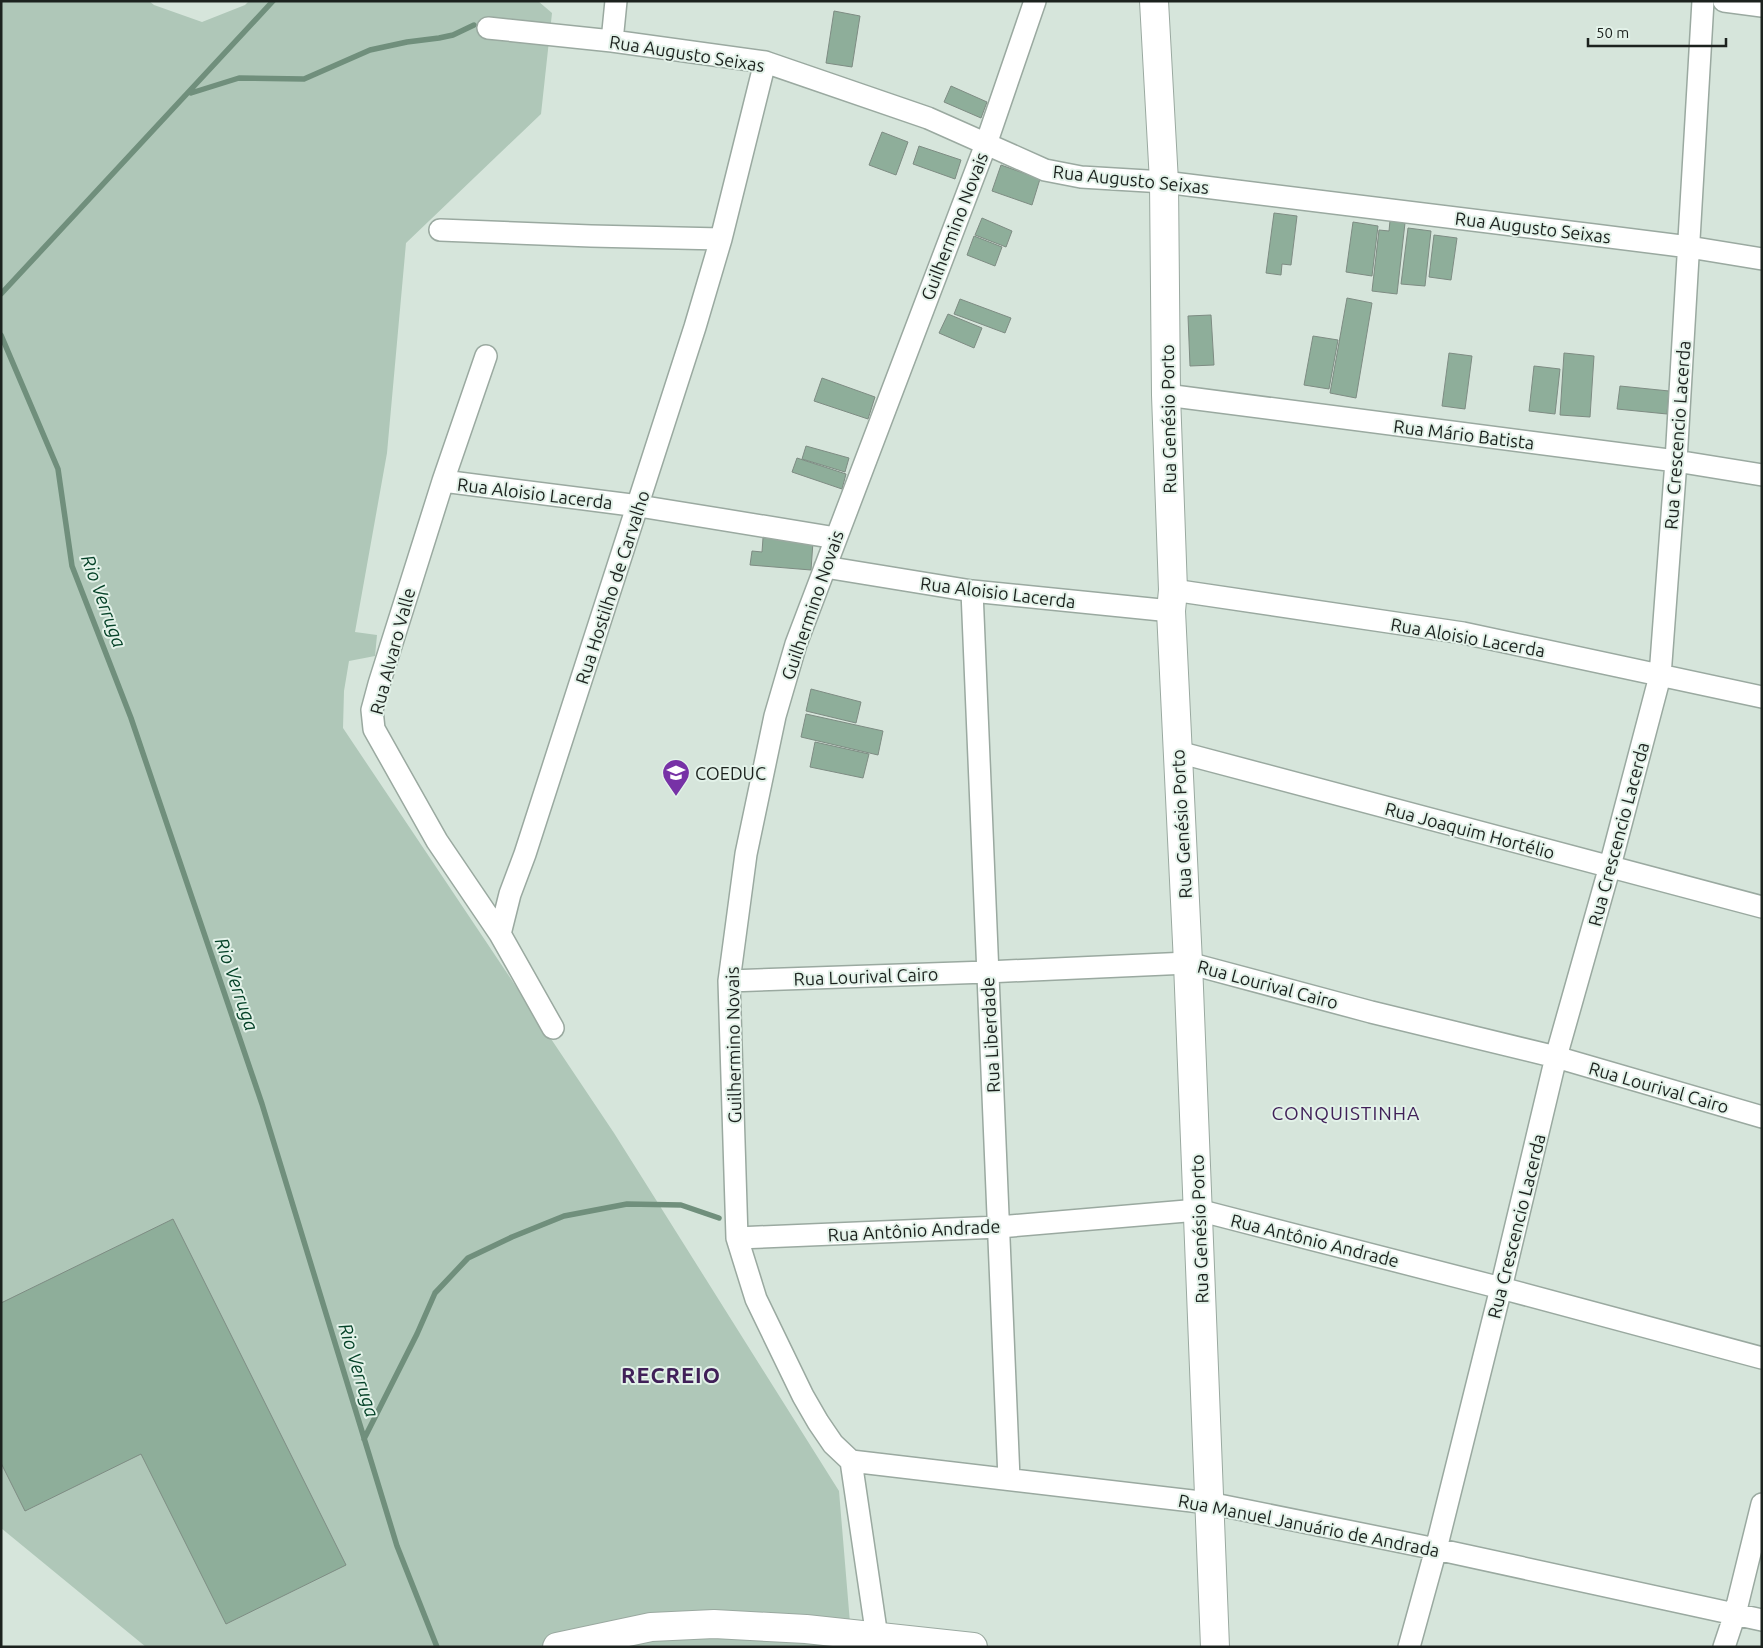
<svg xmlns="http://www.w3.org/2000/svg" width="1763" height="1648" font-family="Ubuntu,sans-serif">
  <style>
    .green { fill: #afc7b8 }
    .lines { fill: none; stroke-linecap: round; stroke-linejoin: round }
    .stream { stroke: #708f7c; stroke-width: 5.5 }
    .building { fill: #8eae9a; stroke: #7e8c83 }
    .minor-casing { stroke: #9aa9a0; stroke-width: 24 }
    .tertiary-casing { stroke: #9aa9a0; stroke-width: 30 }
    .minor { stroke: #fff; stroke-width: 21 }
    .tertiary { stroke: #fff; stroke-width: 28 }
    .labels { text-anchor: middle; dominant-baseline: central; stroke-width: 4; stroke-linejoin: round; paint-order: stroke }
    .street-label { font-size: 18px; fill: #1c221e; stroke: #e3f2e9 }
    .poi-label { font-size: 18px; fill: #1c221e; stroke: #e3f2e9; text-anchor: start }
    .water-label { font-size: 19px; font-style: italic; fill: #044127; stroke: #e3f2e9 }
    .neighbourhood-label { font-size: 19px; letter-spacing: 1px; fill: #402058; stroke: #e3f2e9 }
    .district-label { font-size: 22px; font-weight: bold; letter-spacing: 1px; fill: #402058; stroke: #e3f2e9 }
  </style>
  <rect width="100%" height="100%" fill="#d6e5db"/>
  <!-- green -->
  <path class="green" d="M1,1H149L154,5L202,22L245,5L249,1H538L552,13L541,114L406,243L387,453L355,632L377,635L375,656L349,661L344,691L343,728L614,1133L839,1491L852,1647H146L1,1528Z"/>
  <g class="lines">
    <!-- stream -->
    <path class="stream" d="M191,93L239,78L304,79L370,50L407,42L439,38L453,35L474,25
      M1,294L273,1
      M1,335L58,469L72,566L131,718L262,1104L397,1546L437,1647
      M364,1439L417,1334L435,1293L468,1258L512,1237L564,1216L627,1204L681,1205L719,1218"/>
  </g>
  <!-- building -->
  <path class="building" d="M834,11L860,16L852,67L826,63Z
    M951,86L987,102L981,118L944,102Z
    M882,132L908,142L896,175L869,165Z
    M919,146L961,160L955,179L913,164Z
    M1001,165L1040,179L1032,205L992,191Z
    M1274,213L1297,216L1291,265L1282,264L1281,275L1266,273Z
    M982,218L1012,231L1006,247L975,235Z
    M1390,221L1405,223L1397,294L1372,291L1379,230L1389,231Z
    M1353,222L1378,226L1372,276L1346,272Z
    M1408,228L1431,231L1425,286L1401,284Z
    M1434,235L1457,238L1451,280L1429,277Z
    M974,236L1002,247L995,266L967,255Z
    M1347,298L1372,303L1356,398L1330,393Z
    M960,299L1011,318L1005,333L954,314Z
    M948,314L982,328L974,348L939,333Z
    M1211,315L1214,365L1190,366L1188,316Z
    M1313,336L1338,340L1329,389L1304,385Z
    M1449,353L1472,356L1465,409L1442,406Z
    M1564,353L1594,356L1590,417L1560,415Z
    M1534,366L1560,369L1555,414L1529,411Z
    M822,378L875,397L868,419L814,401Z
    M1620,386L1669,391L1667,414L1617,409Z
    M806,446L849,458L845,472L802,459Z
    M797,458L846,474L842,489L792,472Z
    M763,538L813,542L811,570L750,565L752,551L762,552Z
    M811,689L861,702L856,723L806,711Z
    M806,714L883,731L878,755L801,737Z
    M815,742L869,754L863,778L810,767Z
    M173,1219L346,1565L226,1624L141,1454L25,1511L1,1463V1303Z"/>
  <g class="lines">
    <defs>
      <path id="minor" d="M1724,1L1762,6
        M488,28L612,41L765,62L928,118L1045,170L1081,177L1164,182L1594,235L1689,247L1762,259
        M612,41L616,1
        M440,230L591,236L721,239
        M486,356L443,481L379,684L372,710L374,729L437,841L500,934L553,1028
        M1166,395L1676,461L1762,475
        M443,481L639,506L836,538
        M825,567L972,591L1171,611
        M1173,590L1463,633L1762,697
        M972,591L1009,1479
        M1178,752L1762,907
        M500,934L510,894L525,854L695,327L721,239L765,62
        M729,981L987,972L1188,963L1371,1012L1556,1057L1762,1117
        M737,1238L999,1227L1198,1210L1501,1288L1762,1358
        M851,1461L1209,1503L1436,1549L1762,1620
        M877,1637L851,1461L833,1444L818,1422L803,1396L756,1299L737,1238L729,981L746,854L775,716L796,644L986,144L1035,1
        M1409,1647L1436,1549L1501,1288L1556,1057L1610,866L1660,676L1676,461L1703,1
        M1724,1647L1735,1614L1762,1504"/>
      <path id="tertiary" d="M1154,1L1164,182L1166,395L1173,590L1171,611L1188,963L1215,1647
        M557,1647L651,1627L714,1624L806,1629L973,1647"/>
    </defs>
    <!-- minor casing -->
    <use href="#minor" class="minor-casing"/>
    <!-- tertiary casing -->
    <use href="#tertiary" class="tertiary-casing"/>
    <!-- minor -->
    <use href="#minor" class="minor"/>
    <!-- tertiary -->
    <use href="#tertiary" class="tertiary"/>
  </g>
  <!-- icons -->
  <defs>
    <symbol id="school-pin" viewBox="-11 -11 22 30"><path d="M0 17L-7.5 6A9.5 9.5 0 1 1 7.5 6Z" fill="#7732a6" stroke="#e3f2e9"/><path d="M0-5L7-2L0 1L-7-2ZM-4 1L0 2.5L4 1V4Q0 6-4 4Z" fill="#fff"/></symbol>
  </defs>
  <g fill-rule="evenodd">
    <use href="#school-pin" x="660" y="757" width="32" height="43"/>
  </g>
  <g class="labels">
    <!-- street labels -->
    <g class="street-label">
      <text transform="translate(687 53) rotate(9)">Rua Augusto Seixas</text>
      <text transform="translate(1131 179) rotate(6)">Rua Augusto Seixas</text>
      <text transform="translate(954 226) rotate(-69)">Guilhermino Novais</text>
      <text transform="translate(1533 227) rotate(7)">Rua Augusto Seixas</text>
      <text transform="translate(1168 419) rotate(-91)">Rua Genésio Porto</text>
      <text transform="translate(1464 434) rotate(7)">Rua Mário Batista</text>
      <text transform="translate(1677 435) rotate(-86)">Rua Crescencio Lacerda</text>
      <text transform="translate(535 493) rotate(7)">Rua Aloisio Lacerda</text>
      <text transform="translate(612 587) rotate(-72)">Rua Hostilho de Carvalho</text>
      <text transform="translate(998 592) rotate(7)">Rua Aloisio Lacerda</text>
      <text transform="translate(812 605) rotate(-71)">Guilhermino Novais</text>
      <text transform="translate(1468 637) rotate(10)">Rua Aloisio Lacerda</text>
      <text transform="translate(392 651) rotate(-75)">Rua Alvaro Valle</text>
      <text transform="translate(1181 824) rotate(-93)">Rua Genésio Porto</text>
      <text transform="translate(1470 830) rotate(15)">Rua Joaquim Hortélio</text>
      <text transform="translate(1618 834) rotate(-75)">Rua Crescencio Lacerda</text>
      <text transform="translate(866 976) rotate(-2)">Rua Lourival Cairo</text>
      <text transform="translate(1268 984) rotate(15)">Rua Lourival Cairo</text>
      <text transform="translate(990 1035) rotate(-93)">Rua Liberdade</text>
      <text transform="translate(733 1045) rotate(-91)">Guilhermino Novais</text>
      <text transform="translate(1659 1087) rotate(16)">Rua Lourival Cairo</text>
      <text transform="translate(1516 1226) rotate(-76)">Rua Crescencio Lacerda</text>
      <text transform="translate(1199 1229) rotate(-92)">Rua Genésio Porto</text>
      <text transform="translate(914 1230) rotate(-3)">Rua Antônio Andrade</text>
      <text transform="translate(1315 1240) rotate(14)">Rua Antônio Andrade</text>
      <text transform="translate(1309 1525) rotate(11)">Rua Manuel Januário de Andrada</text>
    </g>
    <!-- poi labels -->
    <g class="poi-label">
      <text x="695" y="773">COEDUC</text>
    </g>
    <!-- water labels -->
    <g class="water-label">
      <text transform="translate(104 601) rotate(70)">Rio Verruga</text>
      <text transform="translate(237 984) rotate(71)">Rio Verruga</text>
      <text transform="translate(359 1370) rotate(73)">Rio Verruga</text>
    </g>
    <!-- neighbourhood labels -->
    <g class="neighbourhood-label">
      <text x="1346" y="1113">CONQUISTINHA</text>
    </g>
    <!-- district labels -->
    <g class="district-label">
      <text x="671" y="1374">RECREIO</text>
    </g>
  </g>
  <!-- border -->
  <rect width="1763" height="1648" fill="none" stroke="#1c221e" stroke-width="5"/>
  <!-- scale -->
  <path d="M1588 38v8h138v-8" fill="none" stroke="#1c221e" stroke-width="2.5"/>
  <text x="1596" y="38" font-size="15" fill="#1c221e" stroke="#e3f2e9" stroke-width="4" paint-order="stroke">50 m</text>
</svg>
